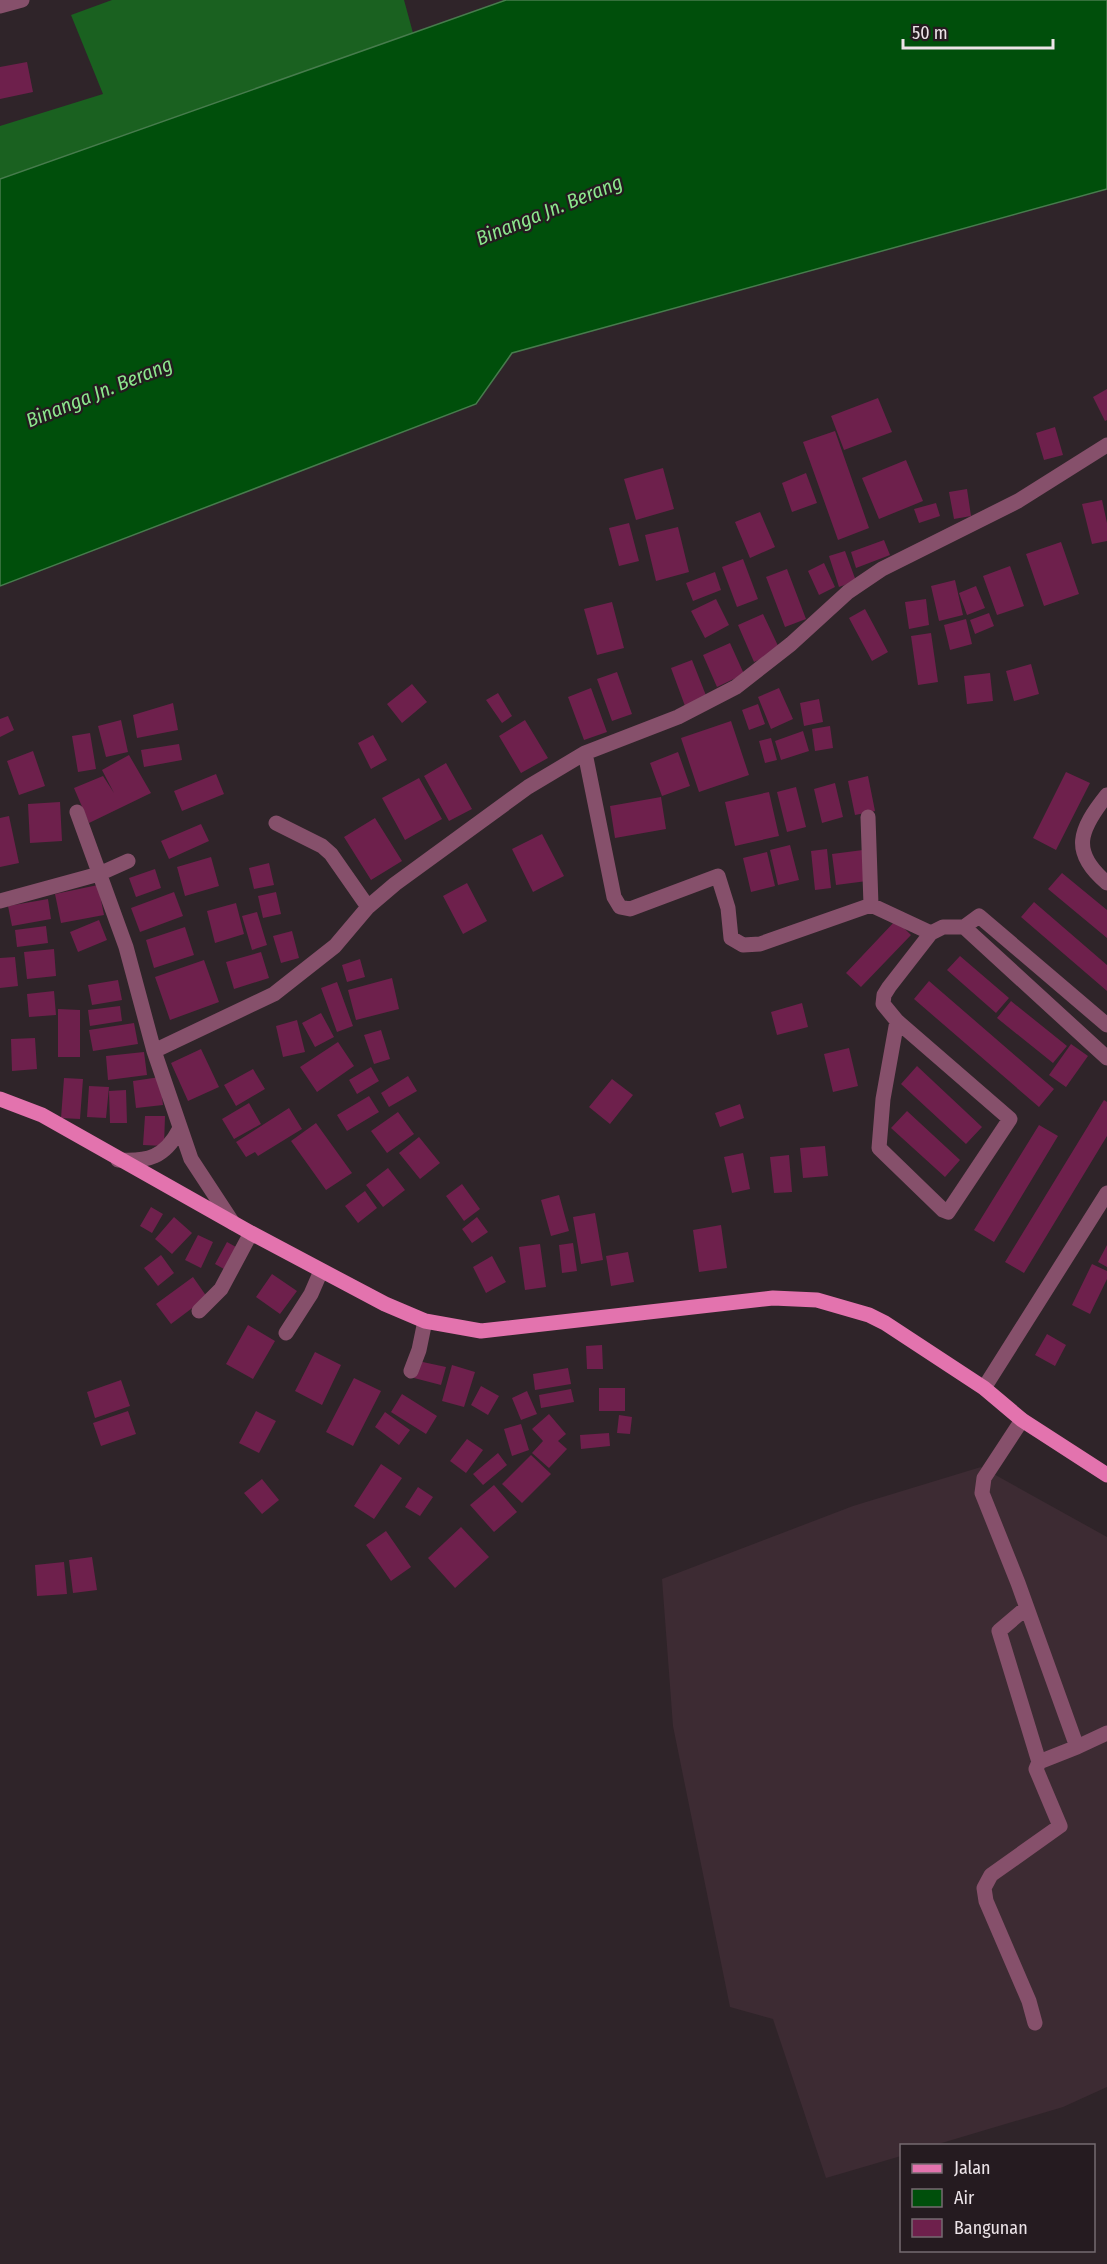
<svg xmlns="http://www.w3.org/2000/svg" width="1107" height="2264" font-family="'Fira Sans Condensed',sans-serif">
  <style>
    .built { fill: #3d2b33 }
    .forest { fill: #1a6120 }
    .water { fill: #004f0b; stroke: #477c4d; stroke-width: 1.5 }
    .building { fill: #6e204c }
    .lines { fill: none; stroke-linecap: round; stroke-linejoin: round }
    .minor { stroke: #86506b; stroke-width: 15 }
    .major { stroke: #e373ae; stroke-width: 15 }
    .labels { text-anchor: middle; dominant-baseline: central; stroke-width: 4.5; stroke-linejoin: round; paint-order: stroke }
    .water-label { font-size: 20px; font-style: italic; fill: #8ce78d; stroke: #251b20 }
  </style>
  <rect width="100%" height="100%" fill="#2f2429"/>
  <!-- built -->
  <path class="built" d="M981,1467L1107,1537V2087L1063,2107L935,2145L902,2146L901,2156L826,2178L773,2019L730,2007L673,1726L662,1579L853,1506Z"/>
  <!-- forest -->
  <path class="forest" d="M112,0H404L413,33L0,179V126L103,94L71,15Z"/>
  <!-- water -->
  <path class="water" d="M506,0H1107V189L512,353L476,404L0,586V179Z"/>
  <!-- building -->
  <path class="building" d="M27,62L33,92L0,99V67Z
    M1107,389V420L1105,421L1093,397Z
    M878,398L892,432L844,450L831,416Z
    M1055,427L1063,455L1044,460L1036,433Z
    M835,431L869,528L838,540L803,442Z
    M906,460L923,501L879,519L862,478Z
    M663,468L674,509L636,520L624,479Z
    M806,473L817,503L792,512L782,483Z
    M967,489L971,516L954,519L949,492Z
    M1102,500L1107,523V541L1092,544L1082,504Z
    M936,503L940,516L919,523L914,509Z
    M760,512L775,547L750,558L735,522Z
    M629,523L639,561L619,566L609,528Z
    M678,527L689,572L656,581L645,535Z
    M884,540L890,555L856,568L851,552Z
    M1061,542L1079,594L1044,606L1026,554Z
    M845,551L856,581L839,587L829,556Z
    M743,559L758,599L737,607L722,567Z
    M824,563L835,587L819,595L808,571Z
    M1010,566L1024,606L997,615L983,576Z
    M787,569L806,619L785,627L766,577Z
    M715,572L721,590L693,601L686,583Z
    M955,580L963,615L939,621L931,586Z
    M976,586L985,608L967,615L959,593Z
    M716,599L729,625L705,638L691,611Z
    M926,599L929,625L909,629L905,602Z
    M612,602L624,648L597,655L584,609Z
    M865,609L888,652L872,661L849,618Z
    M989,613L994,626L975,634L970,620Z
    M763,614L780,650L754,662L738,625Z
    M966,619L972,644L950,650L944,625Z
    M931,633L938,682L918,685L911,636Z
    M730,643L744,674L717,687L703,655Z
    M692,660L707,698L685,706L671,668Z
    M1031,664L1039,694L1014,701L1006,671Z
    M617,672L632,714L612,721L597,679Z
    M990,673L993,701L967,704L964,676Z
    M412,684L427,702L402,723L387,704Z
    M591,688L607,732L584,740L568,697Z
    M779,688L793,719L771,729L758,697Z
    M498,693L512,716L502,723L486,700Z
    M819,699L823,722L804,726L800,703Z
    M173,703L178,730L137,738L133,715Z
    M758,704L765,724L749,730L742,710Z
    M8,716L14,730L0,737V719Z
    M121,720L128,752L106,757L98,726Z
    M525,720L548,758L521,773L499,736Z
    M731,721L749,775L699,792L681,738Z
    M830,726L833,748L815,751L812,729Z
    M803,731L809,751L781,760L775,741Z
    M90,733L96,769L78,772L72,736Z
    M373,735L387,760L371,769L358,743Z
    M771,738L777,760L765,763L759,741Z
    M179,744L182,760L144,767L141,750Z
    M33,751L45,786L19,795L7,761Z
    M678,752L690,786L662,796L650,763Z
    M129,755L151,793L89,823L74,788L103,776L114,793L102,770Z
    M446,763L472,809L449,821L424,776Z
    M1066,772L1090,783L1056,850L1033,838Z
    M216,774L224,794L182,811L174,791Z
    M868,776L875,811L855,815L848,781Z
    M419,778L442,819L405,840L382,798Z
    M835,783L843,817L822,823L814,789Z
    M796,787L806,827L787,832L777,792Z
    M769,792L779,836L735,846L725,802Z
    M661,797L666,829L615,838L610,806Z
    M60,802L62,841L30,843L28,804Z
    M9,816L19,863L0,867V818Z
    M375,818L402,861L371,880L344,837Z
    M201,824L209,841L169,859L161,841Z
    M542,834L564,876L533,892L512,849Z
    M790,845L799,880L778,885L770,850Z
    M827,849L831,888L815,890L811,851Z
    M863,850L867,881L836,885L832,854Z
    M767,852L775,886L751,892L743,858Z
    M211,857L219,886L185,896L177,867Z
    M269,863L274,885L254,889L249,868Z
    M155,869L161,888L136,897L129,878Z
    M1062,873L1107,910V938L1048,889Z
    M467,883L487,921L463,934L443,896Z
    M98,885L104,915L61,923L55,894Z
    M174,892L183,916L140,932L131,908Z
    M276,892L281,914L263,918L258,896Z
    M48,899L51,919L12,926L8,906Z
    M1034,902L1107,965V991L1021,917Z
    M236,903L244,934L215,943L207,911Z
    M257,912L267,945L252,950L242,916Z
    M99,920L107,940L78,952L70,932Z
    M896,920L911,935L861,987L846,973Z
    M46,926L48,943L17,947L15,930Z
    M185,927L194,955L154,968L146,940Z
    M292,931L299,958L281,963L273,936Z
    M54,949L56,976L27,979L24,952Z
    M261,952L269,978L234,989L226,962Z
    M960,956L1009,998L996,1013L947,970Z
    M15,957L18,986L0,988V958Z
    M360,959L365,977L347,982L342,965Z
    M204,960L219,1002L170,1020L155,977Z
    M392,978L399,1009L356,1020L348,990Z
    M118,980L122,1000L92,1005L88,985Z
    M929,981L1054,1089L1039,1107L914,999Z
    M337,982L353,1026L337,1032L321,988Z
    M54,991L56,1015L29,1017L27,994Z
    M1011,1001L1067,1046L1053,1063L997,1018Z
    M802,1003L808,1027L777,1035L771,1012Z
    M120,1006L122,1021L90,1026L88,1010Z
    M58,1009L80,1010V1057H58Z
    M321,1013L334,1037L315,1047L302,1023Z
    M297,1020L305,1052L283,1057L276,1026Z
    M134,1023L138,1044L93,1051L89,1030Z
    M381,1030L390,1059L374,1064L364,1035Z
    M35,1038L37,1069L12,1071L11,1039Z
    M338,1042L354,1066L317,1092L300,1067Z
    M1071,1044L1088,1056L1066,1087L1049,1075Z
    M849,1048L858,1086L833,1092L824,1054Z
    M201,1049L219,1087L188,1101L171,1063Z
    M144,1052L147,1075L108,1080L106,1056Z
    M917,1066L982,1127L966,1144L901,1084Z
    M371,1067L379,1081L357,1094L349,1080Z
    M253,1069L265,1089L236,1106L224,1085Z
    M408,1076L417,1091L389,1107L381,1093Z
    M160,1077L163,1105L136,1108L133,1081Z
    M64,1078L83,1079L80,1119L61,1118Z
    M612,1079L633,1095L610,1124L589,1107Z
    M89,1086L109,1087L106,1118L87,1117Z
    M126,1090L127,1123H110L109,1091Z
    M369,1096L379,1112L347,1131L337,1115Z
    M1104,1100L1107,1102V1136L1024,1273L1005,1262Z
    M249,1103L261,1124L234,1139L222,1119Z
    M740,1104L744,1118L720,1127L715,1113Z
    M289,1108L302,1129L258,1156L255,1152L246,1157L236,1142Z
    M907,1111L960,1160L945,1177L891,1128Z
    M398,1112L414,1134L387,1153L371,1131Z
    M145,1116H165L164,1146L143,1145Z
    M316,1123L352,1173L326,1190L291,1141Z
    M1039,1125L1058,1136L994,1242L974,1230Z
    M419,1137L440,1163L420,1179L399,1153Z
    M825,1146L828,1176L803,1178L800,1148Z
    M743,1153L750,1189L732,1193L724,1157Z
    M789,1155L792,1192L774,1193L770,1157Z
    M388,1168L405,1190L383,1207L366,1185Z
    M462,1184L480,1209L464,1221L446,1196Z
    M365,1191L377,1208L358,1223L345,1206Z
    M559,1195L569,1231L551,1236L541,1200Z
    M151,1207L163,1214L152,1233L140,1226Z
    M595,1213L603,1260L581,1264L573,1217Z
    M174,1217L192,1233L172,1254L155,1239Z
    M477,1217L488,1232L472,1243L462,1229Z
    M721,1225L727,1268L699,1272L693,1230Z
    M198,1235L213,1242L201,1268L185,1260Z
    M227,1242L236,1247L224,1269L215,1264Z
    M573,1243L577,1271L562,1273L559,1245Z
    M540,1244L546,1287L525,1290L519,1247Z
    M1107,1245V1267L1098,1262Z
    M628,1252L634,1282L611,1286L606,1256Z
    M161,1255L174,1273L158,1286L144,1268Z
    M492,1256L506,1282L486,1293L473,1267Z
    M1092,1264L1107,1271V1279L1090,1314L1072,1305Z
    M272,1274L297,1291L280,1314L256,1297Z
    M193,1277L207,1297L171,1324L156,1304Z
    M248,1325L275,1341L253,1379L226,1364Z
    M1047,1334L1066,1345L1055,1366L1035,1355Z
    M602,1345L603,1369H587L586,1346Z
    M315,1352L341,1365L322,1405L295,1391Z
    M418,1361L446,1367L441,1385L414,1378Z
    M452,1365L475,1372L464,1407L442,1401Z
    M568,1368L571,1384L535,1390L533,1374Z
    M354,1378L381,1391L353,1446L326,1432Z
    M121,1380L130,1406L95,1418L87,1392Z
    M481,1386L499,1396L488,1415L471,1405Z
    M599,1388H625V1411H599Z
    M571,1389L574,1402L541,1408L539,1395Z
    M527,1391L537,1414L521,1420L512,1398Z
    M402,1394L437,1416L426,1434L391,1412Z
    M128,1411L136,1434L101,1446L93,1423Z
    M256,1411L276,1421L259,1453L239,1443Z
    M385,1412L410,1430L399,1445L375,1427Z
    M549,1414L566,1434L558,1441L567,1449L549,1468L532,1453L543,1441L532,1429Z
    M619,1415L632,1417L630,1434L617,1433Z
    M521,1424L529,1450L512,1456L504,1429Z
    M609,1433L610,1446L581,1449L580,1435Z
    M467,1439L483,1450L466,1473L450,1461Z
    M498,1453L507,1465L483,1485L473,1474Z
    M531,1455L551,1474L522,1503L502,1484Z
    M381,1464L402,1478L374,1519L354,1506Z
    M262,1479L279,1500L262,1514L244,1493Z
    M494,1485L517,1512L494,1532L470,1505Z
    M418,1487L433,1497L420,1516L405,1507Z
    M461,1527L489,1557L455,1588L428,1558Z
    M386,1531L411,1567L391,1581L366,1545Z
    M92,1557L97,1590L73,1593L69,1560Z
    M64,1562L67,1594L37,1596L35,1565Z"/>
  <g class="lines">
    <!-- minor -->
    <path class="minor" d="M0,6L22,0
      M585,753L614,897L620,907L630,909L718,876L728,908L731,938L743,945L760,944L871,905L931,933
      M1107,795C1079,830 1070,852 1107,883
      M77,812L126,947L154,1051L191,1159L233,1223
      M868,817L871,905
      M276,823L322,846L331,854L368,907
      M0,901L99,874L128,861
      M964,927L1107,1058
      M897,1021L883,1099L879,1148L943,1210L948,1212L1010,1119L897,1021L883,1004L884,995L889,987L931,933L943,927H964L979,916L1107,1025
      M154,1051L274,994L335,946L368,907L395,884L528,787L585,753L678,717L736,687L791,644L848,592L882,569L1018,501L1107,445
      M118,1160C148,1162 165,1157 179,1130
      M199,1311L221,1289L251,1233
      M286,1333L311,1294L321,1271
      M411,1371L419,1350L425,1321
      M984,1388L1107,1193
      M1022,1420L984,1478L982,1493L1018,1583L1077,1747L1107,1733
      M1026,1608L999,1631L1039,1762
      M1035,2023L1029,2001L986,1901L984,1888L991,1875L1060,1826L1036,1769L1039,1762L1077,1747"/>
    <!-- major -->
    <path class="major" d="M0,1099L42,1115L251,1233L385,1304L425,1321L481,1331L773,1298L817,1300L869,1315L885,1323L984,1388L1022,1420L1107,1475"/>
  </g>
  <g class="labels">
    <!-- water labels -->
    <g class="water-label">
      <text transform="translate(549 210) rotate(-22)">Binanga Jn. Berang</text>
      <text transform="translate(99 392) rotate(-22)">Binanga Jn. Berang</text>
    </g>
  </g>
  <!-- legend -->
  <rect x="900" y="2144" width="195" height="108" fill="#251b20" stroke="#756b70" stroke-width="1.5"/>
  <rect x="912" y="2164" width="30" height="9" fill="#e373ae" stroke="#756b70" stroke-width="1.5"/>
  <text x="954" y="2174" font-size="18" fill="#ece4e8">Jalan</text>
  <rect x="912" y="2189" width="30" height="18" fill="#004f0b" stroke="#756b70" stroke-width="1.5"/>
  <text x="954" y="2204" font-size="18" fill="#ece4e8">Air</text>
  <rect x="912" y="2219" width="30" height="18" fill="#6e204c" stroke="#756b70" stroke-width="1.5"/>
  <text x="954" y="2234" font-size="18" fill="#ece4e8">Bangunan</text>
  <!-- scale -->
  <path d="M903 39v9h150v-9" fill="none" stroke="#ece4e8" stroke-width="3"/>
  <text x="912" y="39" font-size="18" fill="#ece4e8" stroke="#251b20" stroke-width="4.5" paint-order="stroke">50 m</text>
</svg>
